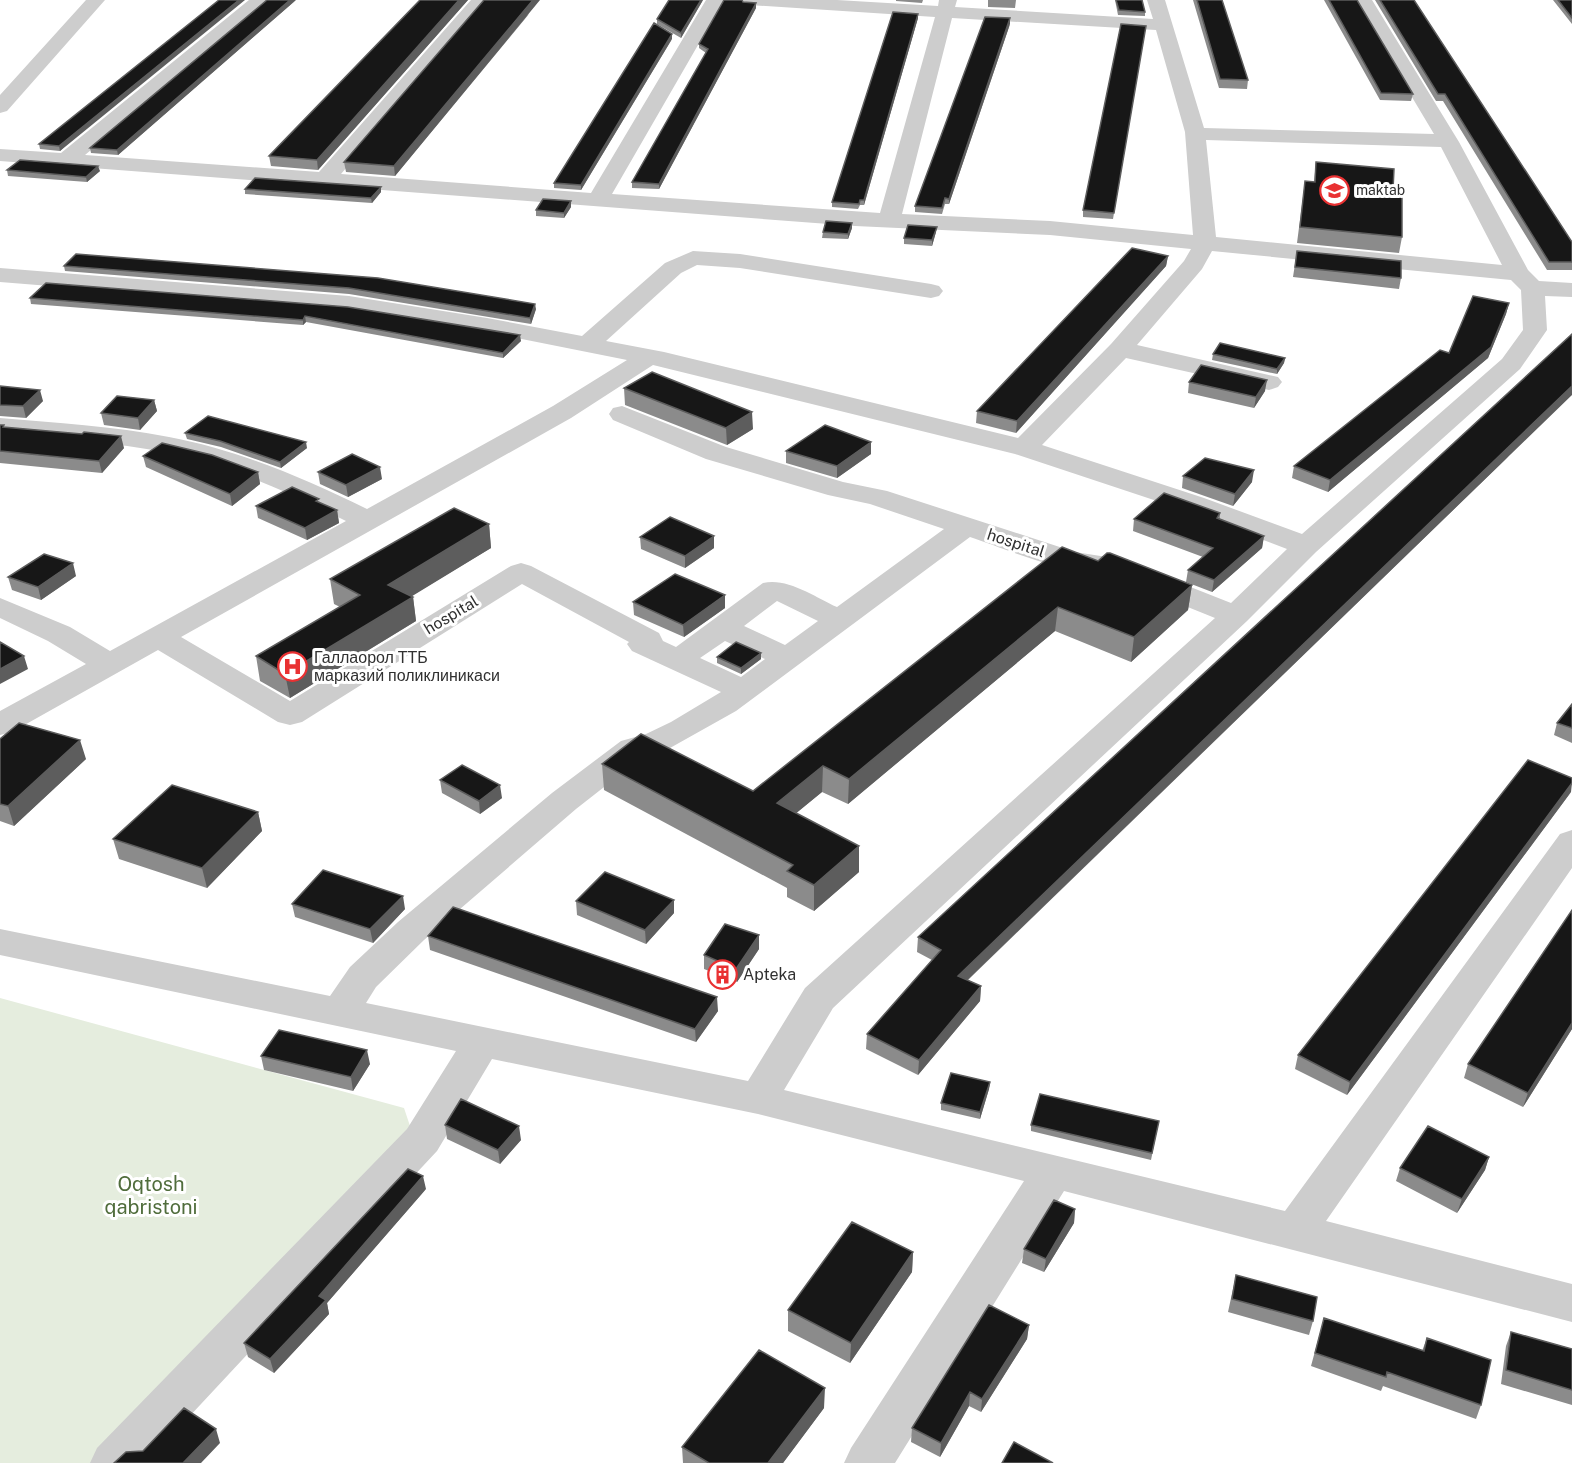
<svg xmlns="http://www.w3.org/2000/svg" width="1572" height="1463" font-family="'Public Sans',sans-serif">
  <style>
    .green { fill: #e5edde }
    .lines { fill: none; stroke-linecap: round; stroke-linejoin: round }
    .minor { fill: #cdcdcd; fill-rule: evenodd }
    .wall { fill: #8b8b8b }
    .shaded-wall { fill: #5d5d5d }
    .building { fill: #171717; stroke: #5d5d5d; stroke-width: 1.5 }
    .labels { text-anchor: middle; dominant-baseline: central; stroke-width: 6; stroke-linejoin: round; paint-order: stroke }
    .far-poi-label { font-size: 14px; fill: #303030; stroke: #fff; text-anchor: start }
    .street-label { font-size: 16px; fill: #303030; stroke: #fff }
    .poi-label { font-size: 16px; fill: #303030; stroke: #fff; text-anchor: start }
    .near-park-label { font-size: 20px; fill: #506d3c; stroke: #fff }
  </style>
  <rect width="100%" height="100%" fill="#fff"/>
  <!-- green -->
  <path class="green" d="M0,998L404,1108L412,1132L111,1463H0Z"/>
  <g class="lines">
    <!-- minor -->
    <path class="minor" d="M86,0H105L7,111L0,113V95Z
      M249,0H269L85,155L319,172L471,0H489L341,174L591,193L706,0H724L612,194L880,213L935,17L749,5L743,4L740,0H837L938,6L939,0H957L955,7L1153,19L1147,0H1165L1204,128L1434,134L1354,0H1372L1459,142L1528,270L1539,281L1572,283V297L1545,296L1547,330L1520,369L1316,552L1247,621L833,1008L784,1090L1285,1211L1560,834L1572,830V868L1326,1221L1572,1284V1322L1064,1191L895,1463H844L851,1448L1024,1181L758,1114L492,1059L437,1151L146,1463H90L97,1448L407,1129L456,1051L0,955V929L330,996L350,967L398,922L552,793L621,741L646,734L671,722L721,692L632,651L627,644L629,642L522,584L302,722L290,725L278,722L158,650L12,732L0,735V711L86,664L48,641L0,618V598L70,627L110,651L346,521C290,493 231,466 169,453C114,442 57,439 0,434V418C56,423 113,426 169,437C238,450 304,478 367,509L553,406L627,360L487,332L349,310L0,282V268L349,296L487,318L582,336L665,263L693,251L740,254L931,284L939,286L943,291L939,296L931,298L740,268L697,265L681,273L606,341L664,352L1018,438L1111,344L1184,261L1191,249L1050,235L855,226L0,161V149L61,153ZM952,18L1156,30L1185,132L1193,235L1050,221L902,214ZM1206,140L1441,147L1502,265L1216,237ZM1212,251L1511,280L1521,290L1523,330L1502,359L1302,534L1204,498L1042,445L1126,358L1269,390L1278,387L1282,382L1278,377L1137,345L1202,269ZM653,365L1015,454L1184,510L1287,549L1231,603L1160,575L1149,572L1138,575L1134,581L1138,587L1215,618L805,988L748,1081L366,1003L376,987L424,940L576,809L645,755L670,748L736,711L970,537C1007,549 1070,578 1107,569L1112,563L1107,557L1075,552L887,491L843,482L726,447L622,406L613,408L609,414L613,420L706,459L828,495L870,504L944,529L837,607C815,597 787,577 763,583L676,647L663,641L659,633L531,566L521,563L511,566L290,701L181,637L571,418ZM777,601L818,621L785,645L744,626ZM725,641L765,659L741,677L700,658Z"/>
  </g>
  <!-- wall -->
  <path class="wall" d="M219,0L60,151L40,149L39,144Z
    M296,0L118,155L91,153L90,148Z
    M420,0H468L318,170L271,166L269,156Z
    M703,0L681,38L657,24V19Z
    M896,0H923L922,3L896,1Z
    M988,0H1016L1015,8L988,7Z
    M1115,0H1142L1145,12V16L1118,15Z
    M1193,0H1222L1248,80L1247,89L1219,88Z
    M1324,0H1357L1413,94L1411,101L1380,100Z
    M1375,0H1414L1572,242V270H1547L1443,101H1436Z
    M1553,0H1572V24Z
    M743,2L756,8L659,189L632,188V182L706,53L699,48V44Z
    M529,14L395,176L346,172L344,162Z
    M918,14V18L864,205H860L858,209L832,207V202Z
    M1010,24L949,204H945L942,214L915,212V206Z
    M672,39L581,190L554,188V183Z
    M1132,104L1113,219L1083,217V210Z
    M1316,162L1393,190L1402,237L1399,253L1297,243L1305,181L1314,182Z
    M7,170L100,171L87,182L8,176Z
    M381,187V192L372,203L245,194V189Z
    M571,201V207L564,218L536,216V210Z
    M852,228L848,239L822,238L823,232Z
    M936,232L932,246L904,244V238Z
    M1297,251L1401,278L1399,289L1293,277Z
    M76,254L536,309L531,324L349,294L65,271L64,266Z
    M1168,256L1166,266L1016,433L976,423L977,411Z
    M46,283L521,341L503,358L306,322L303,325L31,304L30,298Z
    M1509,303L1506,314L1488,358L1328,492L1292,478L1294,466L1449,353Z
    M1213,354L1285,358L1284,363L1277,374L1212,360Z
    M1189,382L1265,391L1254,408L1188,393Z
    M0,386L43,401L26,418L0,416Z
    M624,388L753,429L727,445L625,405Z
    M154,400L157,411L140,430L104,425L101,413Z
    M0,425H4V427L124,448L102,473L0,463Z
    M185,433L307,448L281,468L221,447L187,439Z
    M786,451L871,454L837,478L786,463Z
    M143,456L258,472L260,484L232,506L146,467Z
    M1509,456L968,980L981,986L980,1001L918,1075L866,1049L867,1034L932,960L917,952L918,937Z
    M318,472L382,479L348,497L320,484Z
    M1183,476L1252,482L1233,506L1182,488Z
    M320,503L337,510L339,523L307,540L258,518L256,506Z
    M1220,513V519L1264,536L1262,548L1212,592L1186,582L1188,570L1203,557L1133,531L1134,519Z
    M489,524L491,548L411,596L413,597L416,621L290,698L260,681L256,656L340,607L334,604L330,579Z
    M714,536V548L685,568L641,549L640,537Z
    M1098,561L1192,585L1188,610L1131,662L1055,631L848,804L822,792L796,813L859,846V872L814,911L787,897V888L604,790L602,764L753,791Z
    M76,576L41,600L12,590L8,577Z
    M633,602L725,608L684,637L634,615Z
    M717,657L761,659L741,674L717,663Z
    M1572,704V743L1554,735L1557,723Z
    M0,739L86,759L14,826L0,821Z
    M440,780L502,798L480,814L442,793Z
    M1571,792L1347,1095L1295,1069L1298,1055Z
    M258,812L262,831L207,888L119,859L113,839Z
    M674,900V913L646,944L577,915L576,901Z
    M292,904L405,909L373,943L295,917Z
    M1572,910V1029L1523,1107L1464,1078L1468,1064Z
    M759,935V949L737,982L704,969V955Z
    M428,936L718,1011L696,1042L430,950Z
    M261,1056L370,1064L353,1091L264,1070Z
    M990,1082L989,1089L980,1119L941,1110V1103Z
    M1159,1121L1151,1160L1031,1131V1125Z
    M445,1125L521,1140L500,1164L447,1139Z
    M1489,1157L1485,1170L1457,1213L1396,1181L1400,1168Z
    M426,1189L327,1303L329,1314L274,1373L248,1357L244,1343Z
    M1075,1209L1074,1223L1044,1272L1022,1263L1024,1249Z
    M913,1252L912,1272L850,1363L788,1331V1310Z
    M1236,1275L1313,1321L1309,1335L1228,1312Z
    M1324,1318L1422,1351L1427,1338L1481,1405L1476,1419L1383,1386L1381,1391L1311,1366Z
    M1029,1325L1027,1339L981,1412L969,1406L940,1457L911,1442L912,1428Z
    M1511,1332L1572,1349V1405L1501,1384L1506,1346Z
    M824,1408L783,1463H683L682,1447Z"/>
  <!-- shaded-wall -->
  <path class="shaded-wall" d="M239,0H245L60,151L59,146Z
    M290,0H296L118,155L117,150Z
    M459,0H468L318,170L317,160Z
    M533,0H540L395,176L394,166Z
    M701,0H703L681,38V33Z
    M756,3V8L659,189V184Z
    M918,14V18L864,205V200Z
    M1010,18V24L949,204V199Z
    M672,34V39L581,190V185Z
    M98,166L100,171L87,182L86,177Z
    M381,187V192L372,203L371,198Z
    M571,201V207L564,218V213Z
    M852,223V228L848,239V234Z
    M937,227L936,232L932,246V240Z
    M1168,256L1166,266L1016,433L1017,421Z
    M1509,303L1506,314L1488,358L1328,492L1330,480Z
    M535,304L536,309L531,324L530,318Z
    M305,316L306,322L303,325V320Z
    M520,335L521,341L503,358V353Z
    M1285,358L1284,363L1277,374V369Z
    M1267,380L1265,391L1254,408L1256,397Z
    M1572,386V395L957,990L958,976Z
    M40,390L43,401L26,418L23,406Z
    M154,400L157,411L140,430L138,418Z
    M752,412L753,429L727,445L726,428Z
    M121,436L124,448L102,473L99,461Z
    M306,442L307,448L281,468L280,462Z
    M871,442V454L837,478V466Z
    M380,467L382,479L348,497L346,485Z
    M1254,470L1252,482L1233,506L1235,494Z
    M258,472L260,484L232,506L230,494Z
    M337,510L339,523L307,540L305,528Z
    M489,524L491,548L391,609L388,585Z
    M714,536V548L685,568V556Z
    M1264,536L1262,548L1212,592L1214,580Z
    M73,563L76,576L41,600L38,587Z
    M1192,585L1188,610L1131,662L1134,637Z
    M725,595V608L684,637L683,625Z
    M413,597L416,621L290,698L285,674Z
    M1058,607L1055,631L848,804L849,779Z
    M761,653V659L741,674V668Z
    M24,656L28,669L0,684V669Z
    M80,740L86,759L14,826L8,806Z
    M823,766L822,792L777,829V803Z
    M1572,783L1571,792L1347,1095L1350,1082Z
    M500,785L502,798L480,814L479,801Z
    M258,812L262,831L207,888L202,868Z
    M859,846V872L814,911V885Z
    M403,896L405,909L373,943L370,929Z
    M674,900V913L646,944L645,930Z
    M759,935V949L737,982L736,969Z
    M981,986L980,1001L918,1075L919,1060Z
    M717,997L718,1011L696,1042L695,1029Z
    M1572,1023V1029L1523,1107L1528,1093Z
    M367,1050L370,1064L353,1091L351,1077Z
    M990,1082L989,1089L980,1119V1112Z
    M519,1126L521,1140L500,1164L498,1150Z
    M1489,1157L1485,1170L1457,1213L1462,1199Z
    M423,1176L426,1189L327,1303L329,1314L274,1373L270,1359L319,1296Z
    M1075,1209L1074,1223L1044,1272L1046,1259Z
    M913,1252L912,1272L850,1363L851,1343Z
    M1029,1325L1027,1339L981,1412L982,1399Z
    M825,1388L824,1408L783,1463H768Z
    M970,1392L969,1406L940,1457L941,1443Z
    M216,1429L220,1443L201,1463H183Z"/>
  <!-- building -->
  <path class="building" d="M219,0H239L59,146L39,144Z
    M267,0H290L117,150L90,148Z
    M420,0H459L317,160L269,156Z
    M484,0H533L394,166L344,162Z
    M669,0H701L681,33L657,19Z
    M724,0H742L743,2L756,3L659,184L632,182L708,49L699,44Z
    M1116,0H1142L1145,12L1119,10Z
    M1197,0H1222L1248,80L1220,79Z
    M1329,0H1357L1413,94L1381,93Z
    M1380,0H1414L1572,242V262H1549L1445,94H1438Z
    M1558,0H1572V18Z
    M893,12L918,14L864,200H860L859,204L832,202Z
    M985,17L1010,18L949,199L945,198L942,208L915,206Z
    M654,23L672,34L581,185L554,183Z
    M1121,24L1146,26L1114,213L1083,210Z
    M20,160L98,166L86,177L7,170Z
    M1316,162L1394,169L1393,190L1402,191V237L1300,227L1305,181L1315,182Z
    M255,178L381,187L371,198L245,189Z
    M543,199L571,201L564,213L536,210Z
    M826,221L852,223L848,234L823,232Z
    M908,225L937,227L932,240L904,238Z
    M1132,248L1168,256L1017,421L977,411Z
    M1297,251L1401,261V278L1295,267Z
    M76,254L378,278L535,304L530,318L349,288L64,266Z
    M46,283L348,307L520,335L503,353L305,316L303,320L30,298Z
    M1473,296L1509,303L1491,347L1330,480L1294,466L1440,350L1449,353Z
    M1572,334V386L958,976L981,986L919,1060L867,1034L941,950L918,937Z
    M1220,343L1285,358L1277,369L1213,354Z
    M1201,365L1267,380L1256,397L1189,382Z
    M652,372L752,412L726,428L624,388Z
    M0,386L40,390L23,406L0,405Z
    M117,396L154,400L138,418L101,413Z
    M208,416L306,442L280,462L220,441L185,433Z
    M0,425H4L3,427L82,434L84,432L121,436L99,461L0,451Z
    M825,425L871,442L837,466L786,451Z
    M162,443L212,455L258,472L230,494L143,456Z
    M352,454L380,467L346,485L318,472Z
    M1205,458L1254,470L1235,494L1183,476Z
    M292,487L319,499L316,501L337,510L305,528L256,506Z
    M1164,493L1220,513L1217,518L1264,536L1214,580L1188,570L1213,548L1134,519Z
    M454,508L489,524L388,585L413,597L285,674L256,656L360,595L330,579Z
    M670,517L714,536L685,556L640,537Z
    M1062,547L1098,561L1107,553H1110L1192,585L1134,637L1058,607L849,779L823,766L777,803L859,846L814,885L787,871L793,865L602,764L641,734L753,791Z
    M44,554L73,563L38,587L8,577Z
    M675,574L725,595L683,625L633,602Z
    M0,642L24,656L0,669Z
    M736,642L761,653L741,668L717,657Z
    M1572,704V728L1557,723Z
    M19,723L80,740L8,806L0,804V739Z
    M1528,760L1572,778V783L1350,1082L1298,1055Z
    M462,765L500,785L479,801L440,780Z
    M172,785L258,812L202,868L113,839Z
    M323,870L403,896L370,929L292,904Z
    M605,872L674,900L645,930L576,901Z
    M453,907L717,997L695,1029L428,936Z
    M1572,910V1023L1528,1093L1468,1064Z
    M725,924L759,935L736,969L704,955Z
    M279,1030L367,1050L351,1077L261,1056Z
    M951,1073L990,1082L980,1112L941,1103Z
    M1040,1094L1159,1121L1152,1153L1031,1125Z
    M461,1099L519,1126L498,1150L445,1125Z
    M1428,1126L1489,1157L1462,1199L1400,1168Z
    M408,1169L423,1176L319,1296L326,1300L270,1359L244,1343Z
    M1054,1200L1075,1209L1046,1259L1024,1249Z
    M852,1222L913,1252L851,1343L788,1310Z
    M1236,1275L1317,1297L1313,1321L1232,1299Z
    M989,1305L1029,1325L982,1399L970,1392L941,1443L912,1428Z
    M1324,1318L1424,1351L1427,1338L1491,1360L1481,1405L1387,1372L1386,1377L1315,1353Z
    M1511,1332L1572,1349V1390L1506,1370Z
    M759,1350L825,1388L768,1463H709L682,1447Z
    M184,1408L216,1429L183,1463H114L126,1452L143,1451Z
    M1014,1442L1053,1463H1002Z"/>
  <!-- icons -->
  <defs>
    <symbol id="school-ring" viewBox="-11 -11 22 22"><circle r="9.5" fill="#fff" stroke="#e93132" stroke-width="1.5"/><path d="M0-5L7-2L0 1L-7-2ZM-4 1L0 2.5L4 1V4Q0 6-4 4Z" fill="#e93132"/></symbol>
    <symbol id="hospital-ring" viewBox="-11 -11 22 22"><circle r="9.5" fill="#fff" stroke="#e93132" stroke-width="1.5"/><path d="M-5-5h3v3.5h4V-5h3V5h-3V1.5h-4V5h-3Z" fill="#e93132"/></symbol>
    <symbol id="building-ring" viewBox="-11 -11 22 22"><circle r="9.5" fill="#fff" stroke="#e93132" stroke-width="1.5"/><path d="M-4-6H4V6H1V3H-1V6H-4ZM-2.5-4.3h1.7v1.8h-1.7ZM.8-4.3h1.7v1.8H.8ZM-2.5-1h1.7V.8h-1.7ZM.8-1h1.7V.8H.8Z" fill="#e93132"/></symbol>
  </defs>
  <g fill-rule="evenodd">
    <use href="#school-ring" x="1318" y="174" width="33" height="33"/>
    <use href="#hospital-ring" x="276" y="650" width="33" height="33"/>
    <use href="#building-ring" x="706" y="958" width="33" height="33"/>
  </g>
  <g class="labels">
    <!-- far-poi labels -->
    <g class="far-poi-label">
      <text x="1356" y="190">maktab</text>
    </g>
    <!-- street labels -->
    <g class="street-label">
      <text transform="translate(1016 543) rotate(18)">hospital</text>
      <text transform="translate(451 615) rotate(-31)">hospital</text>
    </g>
    <!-- poi labels -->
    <g class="poi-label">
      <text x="314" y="657">Галлаорол ТТБ<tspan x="314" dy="18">марказий поликлиникаси</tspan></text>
      <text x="743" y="974">Apteka</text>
    </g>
    <!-- near-park labels -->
    <g class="near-park-label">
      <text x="151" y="1184">Oqtosh<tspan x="151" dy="23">qabristoni</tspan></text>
    </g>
  </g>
</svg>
